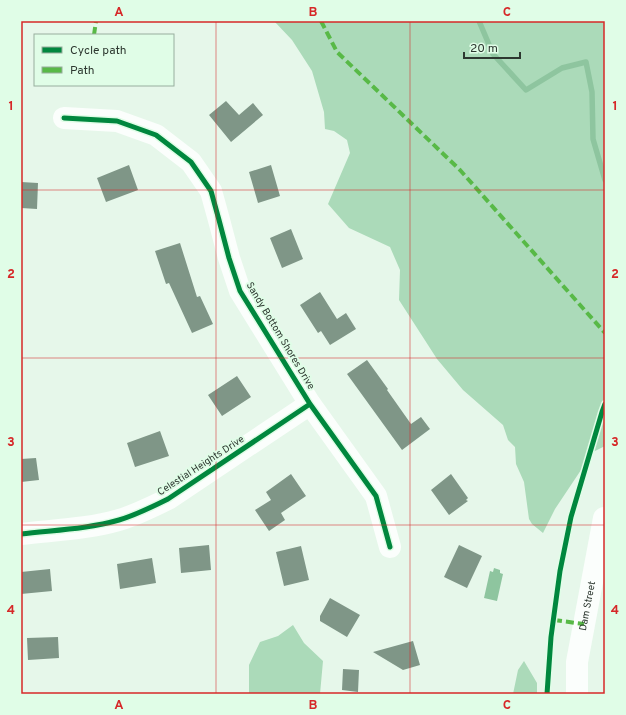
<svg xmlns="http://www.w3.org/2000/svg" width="626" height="715" font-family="Overpass,sans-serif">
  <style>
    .forest { fill: #abdab9 }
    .water { fill: #8ec59f }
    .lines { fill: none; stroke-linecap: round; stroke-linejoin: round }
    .stream { stroke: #8ec59f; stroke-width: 5.5 }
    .building { fill: #7f9687 }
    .street { stroke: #fbfefc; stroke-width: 22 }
    .quiet { stroke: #58b947; stroke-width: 4; stroke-dasharray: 8 4; stroke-linecap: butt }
    .cycleway-casing { stroke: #e0fde7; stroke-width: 8 }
    .cycleway { stroke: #00873e; stroke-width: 5 }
    .grid { fill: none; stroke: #d62828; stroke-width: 1; stroke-opacity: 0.55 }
    .labels { text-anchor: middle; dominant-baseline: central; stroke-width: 4; stroke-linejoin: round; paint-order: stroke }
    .street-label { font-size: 10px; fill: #2d3830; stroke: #e0fde7 }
    .neatline { fill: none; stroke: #d62828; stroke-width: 1.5 }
    .grid-label { font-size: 13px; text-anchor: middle; font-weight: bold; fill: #d62828 }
  </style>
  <rect width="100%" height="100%" fill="#e6f7ea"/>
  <!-- forest -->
  <path class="forest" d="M274,21H605V446L593,452L555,509L543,533L532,524L529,519L524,482L516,464L515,447L508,440L503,425L463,390L437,359L399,300L400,270L390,247L349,228L328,204L350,153L347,140L334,131L325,129L324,112L312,71L292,40Z
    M293,625L304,643L323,661L320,694H249V665L260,642L278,636Z
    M524,661L537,683V694H513L518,670Z"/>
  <!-- water -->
  <path class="water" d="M494,568L500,570V573L503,574L497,601L484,598L490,571L493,572Z"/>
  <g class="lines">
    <!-- stream -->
    <path class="stream" d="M479,21L493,54L526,90L562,68L586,62L592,92L593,139L605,180"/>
  </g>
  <!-- building -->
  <path class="building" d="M226,101L239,115L253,103L263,115L231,142L209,115Z
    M129,165L138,190L106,202L97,178Z
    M271,165L280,196L258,203L249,172Z
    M21,182L38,183L37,209L21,208Z
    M291,229L303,259L282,268L270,238Z
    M180,243L197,297L200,296L213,324L192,333L169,283L166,284L155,251Z
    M320,292L337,319L346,313L356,329L330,345L321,331L318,333L300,305Z
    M367,360L388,389L387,390L411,424L421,417L430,429L402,450L347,374Z
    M237,376L251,397L222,416L208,395Z
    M160,431L169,456L135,467L127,443Z
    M36,458L39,480L21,482V459Z
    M291,474L306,496L281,513L285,520L269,531L255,510L271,500L266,492Z
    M451,474L468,498L466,500L468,501L449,515L431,490Z
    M209,545L211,570L181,573L179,548Z
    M459,545L482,556L467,588L444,577Z
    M301,546L309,580L284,586L276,552Z
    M152,558L156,583L120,589L117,564Z
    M50,569L52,591L21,594V572Z
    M330,598L360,615L347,637L320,621V616Z
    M58,637L59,658L28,660L27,638Z
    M413,641L420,665L403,670L373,652Z
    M343,669L359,670L358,692L342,690Z"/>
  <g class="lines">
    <!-- street -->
    <g class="street">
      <path d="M64,118L117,121L156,135L191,162L211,191L219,220L229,258L240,291L310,404L376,496L390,547"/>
      <path d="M21,534C54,530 88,529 119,520C136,515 152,507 168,499L310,404"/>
      <path id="s1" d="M577,694V662L604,518"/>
    </g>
    <!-- quiet -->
    <path class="quiet" d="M321,21L337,52L460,170L605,333
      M94,35L96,21
      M554,620L584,624"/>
    <defs>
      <path id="cycleway" d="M64,118L117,121L156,135L191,162L211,191L219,220L229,258L240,291L310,404L376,496L390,547
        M21,534C54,530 88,529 119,520C136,515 152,507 168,499L310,404
        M547,694L551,637L560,571L571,517L602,412L605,404"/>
    </defs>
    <!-- cycleway casing -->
    <use href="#cycleway" class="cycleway-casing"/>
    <!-- cycleway -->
    <use href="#cycleway" class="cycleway"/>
  </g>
  <!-- grid -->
  <path class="grid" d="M216,21V694M410,21V694M21,190H605M21,358H605M21,525H605"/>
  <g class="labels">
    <!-- street labels -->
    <g class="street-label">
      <text transform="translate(280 336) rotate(59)">Sandy Bottom Shores Drive</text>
      <text transform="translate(201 466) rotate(-33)">Celestial Heights Drive</text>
      <text stroke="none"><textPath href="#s1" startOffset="89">Dam Street</textPath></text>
    </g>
  </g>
  <!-- border -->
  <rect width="626" height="715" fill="none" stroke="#e0fde7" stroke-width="44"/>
  <!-- legend -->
  <rect x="34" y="34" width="140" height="52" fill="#e0fde7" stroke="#98ae9e"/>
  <rect x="42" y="47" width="20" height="6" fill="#00873e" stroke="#98ae9e"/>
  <text x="70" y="54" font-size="12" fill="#2d3830">Cycle path</text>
  <rect x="42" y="67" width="20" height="6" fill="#58b947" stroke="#98ae9e"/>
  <text x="70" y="74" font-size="12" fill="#2d3830">Path</text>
  <!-- scale -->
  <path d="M464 52v6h56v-6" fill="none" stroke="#2d3830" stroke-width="2"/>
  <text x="470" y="52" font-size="12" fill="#2d3830" stroke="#e0fde7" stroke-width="3" paint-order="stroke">20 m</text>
  <rect x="22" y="22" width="582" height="671" class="neatline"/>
  <g class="grid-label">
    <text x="119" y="16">A</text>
    <text x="313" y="16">B</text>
    <text x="507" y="16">C</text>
    <text x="11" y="110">1</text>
    <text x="615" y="110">1</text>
    <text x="11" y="278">2</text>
    <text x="615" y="278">2</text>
    <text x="11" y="446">3</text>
    <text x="615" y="446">3</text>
    <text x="11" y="614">4</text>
    <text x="615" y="614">4</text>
    <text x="119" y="709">A</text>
    <text x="313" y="709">B</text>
    <text x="507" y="709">C</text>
  </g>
</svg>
